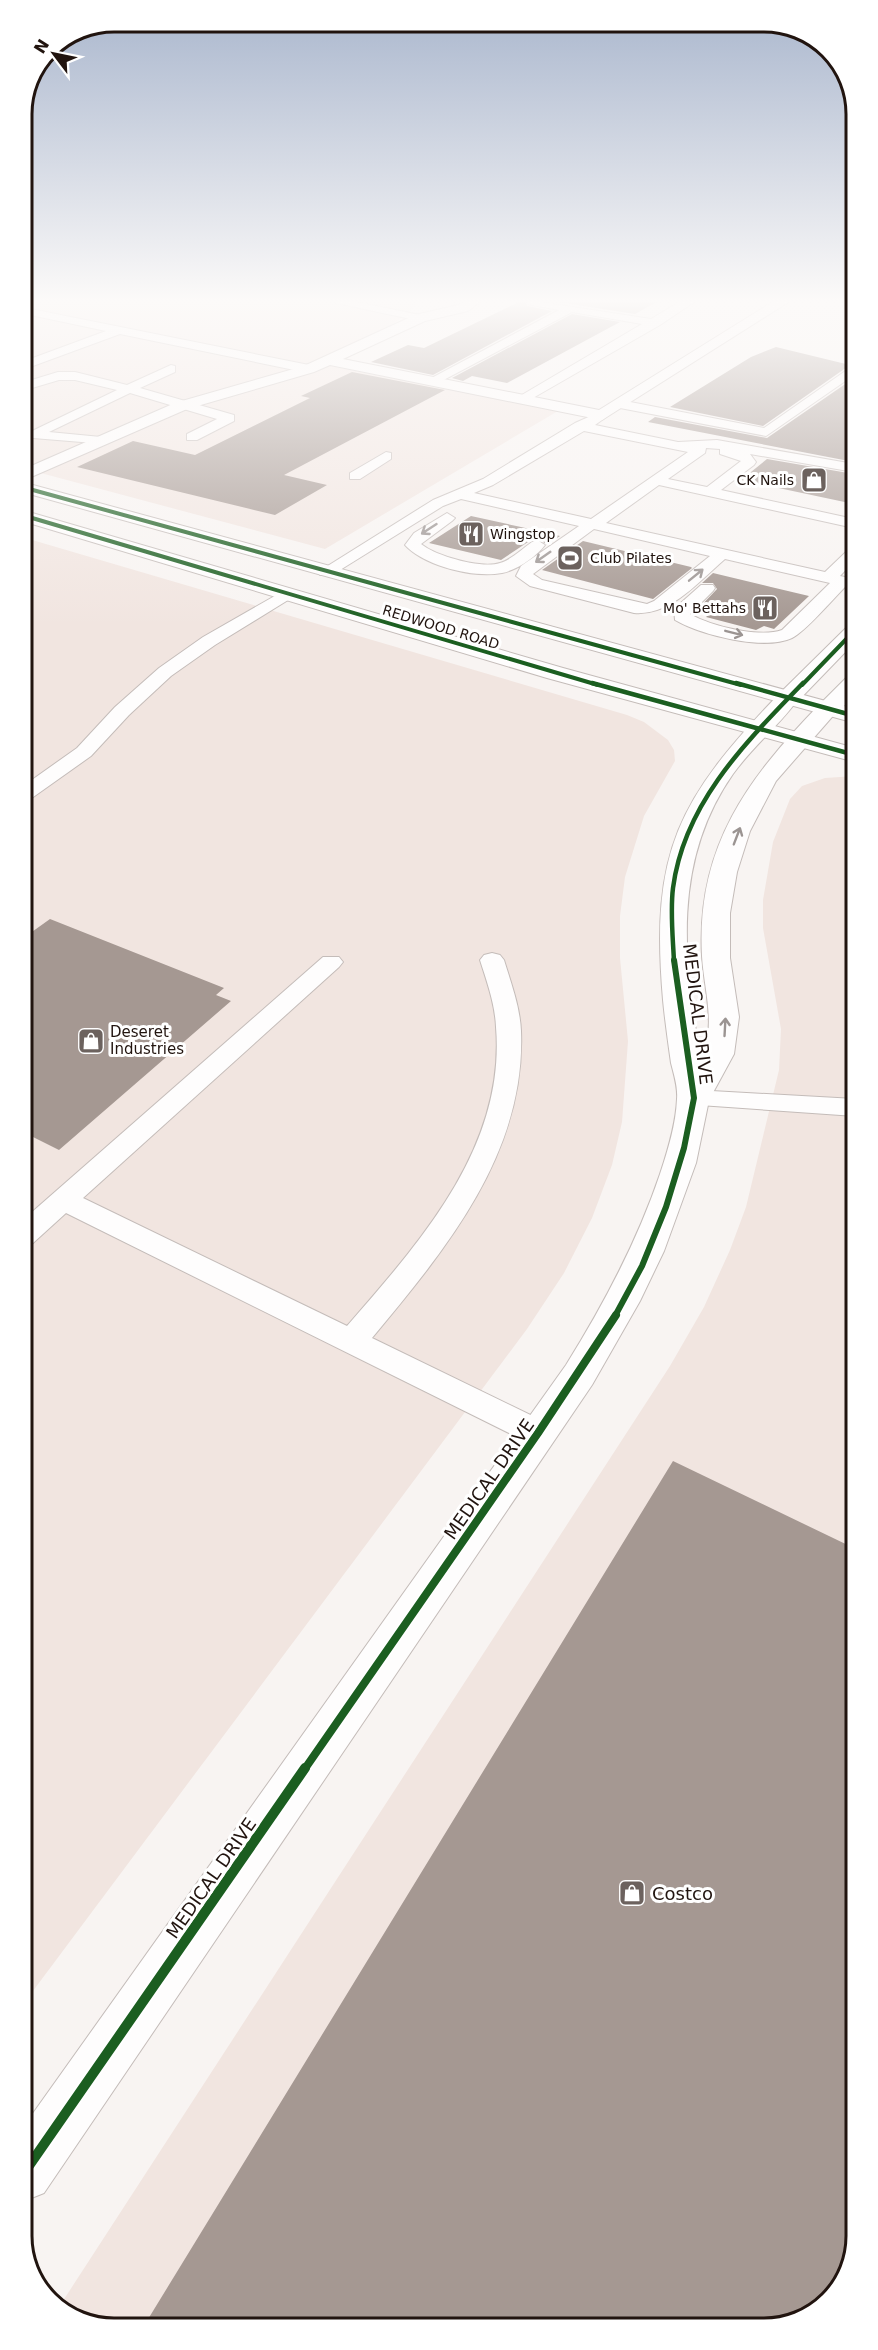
<svg xmlns="http://www.w3.org/2000/svg" width="878" height="2350" font-family="'DejaVu Sans',sans-serif">
  <style>
    .built { fill: #f1e5e0 }
    .building { fill: #a59892 }
    .lines { fill: none; stroke-linecap: round; stroke-linejoin: round }
    .lane-casing { stroke: #c4bcb9; stroke-width: 2 }
    .street-casing { stroke: #c4bcb9; stroke-width: 2 }
    .secondary-casing { stroke: #c4bcb9; stroke-width: 2 }
    .primary-casing { stroke: #c4bcb9; stroke-width: 2 }
    .lane { fill: #fefdfd; fill-rule: evenodd }
    .street { fill: #fefdfd; fill-rule: evenodd }
    .secondary { fill: #fefdfd; fill-rule: evenodd }
    .primary { fill: #fefdfd; fill-rule: evenodd }
    .cycleway-far4-casing { stroke: #fff; stroke-width: 6 }
    .cycleway-far3-casing { stroke: #fff; stroke-width: 8 }
    .cycleway-far2-casing { stroke: #fff; stroke-width: 10 }
    .cycleway-far1-casing { stroke: #fff; stroke-width: 11 }
    .cycleway-casing { stroke: #fff; stroke-width: 14 }
    .cycleway-far4 { stroke: #1b5e20; stroke-width: 4 }
    .cycleway-far3 { stroke: #1b5e20; stroke-width: 4.5 }
    .cycleway-far2 { stroke: #1b5e20; stroke-width: 6 }
    .cycleway-far1 { stroke: #1b5e20; stroke-width: 8 }
    .cycleway { stroke: #1b5e20; stroke-width: 10 }
    .oneway { stroke: #9b9492 }
    .labels { text-anchor: middle; dominant-baseline: central; stroke-width: 6; stroke-linejoin: round; paint-order: stroke }
    .far-poi-label { font-size: 14px; fill: #21140f; stroke: #fff; text-anchor: end }
    .far-street-label { font-size: 14px; fill: #21140f; stroke: #fff }
    .poi-label { font-size: 15px; fill: #21140f; stroke: #fff; text-anchor: start }
    .near-street-label { font-size: 18px; fill: #21140f; stroke: #fff }
    .near-poi-label { font-size: 18px; fill: #21140f; stroke: #fff; text-anchor: start }
    .rim { fill: none; stroke: #21140f; stroke-width: 3 }
  </style>
  <rect width="100%" height="100%" fill="#f8f4f2"/>
  <!-- built -->
  <path class="built" d="M21,298H421L410,311L336,367L558,411L325,549L22,468Z
    M22,537L627,715L644,722L668,740L674,750L675,761L644,816L625,877L620,916V958L628,1041L622,1122L612,1165L592,1218L564,1273L527,1329L24,2003Z
    M855,776L857,2237L838,2293L789,2326L107,2329L57,2310L670,1366L704,1307L730,1250L746,1207L779,1070L781,1029L763,928V900L773,842L790,799L802,786L825,778Z"/>
  <!-- building -->
  <path class="building" d="M532,298H664L635,314Z
    M525,299L527,306L552,311L433,375L371,362L408,345L424,348Z
    M572,314L620,322L507,383L472,376L463,381L452,378Z
    M776,347L850,365L763,426L670,407L751,357Z
    M352,372L445,390L284,475L327,485L275,515L77,467L133,441L195,455L310,398L301,396Z
    M854,378V462L648,422L655,417L767,438Z
    M767,459L854,474V504L741,480Z
    M471,516L521,527L560,536L547,545L538,538L531,540L501,560L429,543Z
    M583,541L691,567L692,568L653,599L542,570Z
    M713,573L771,587L809,596L774,629L764,626L756,630L706,617L709,614L696,611L717,589L713,583H702Z
    M50,919L224,988L216,995L231,1001L59,1150L23,1132L22,939Z
    M673,1461L856,1549L857,2237L838,2293L789,2326L142,2329Z"/>
  <g class="lines">
    <defs>
      <path id="lane" d="M313,298H337L420,315L426,318L420,321Z
        M686,298H700L660,325L526,402L521,403L515,399L642,324L572,312L436,384L432,385L426,381L559,310L527,304V300L651,319Z
        M21,307L309,365L315,369L309,373L120,334L22,370V362L106,331L21,313Z
        M171,365L175,366V372L140,388L234,415V421L197,440H187V434L217,419L130,393L49,432L101,437L106,438V444L33,438L26,434L117,390L75,380H59L22,391V383L58,372H75L127,385Z
        M854,365V375L766,436L620,408L614,404L620,400L764,428Z
        M602,411L609,415L595,425L678,442L717,440L854,464V472L750,454L756,462L754,465L721,490L854,519V528L659,485L606,523L825,572L848,550L854,548V561L840,576L855,579V589L845,587C833,599 805,632 792,638C763,651 701,635 675,620L674,609L701,585H713L715,588L713,591L690,614C711,626 759,638 782,630L830,583L725,559C698,582 671,616 634,613L530,586L516,576L521,566L579,526L461,499L443,506L332,575H320L318,572L433,500L483,479L575,423ZM584,431L688,452L591,519L474,493L493,485ZM706,448L720,449V454L741,461L707,487L668,479L705,453ZM594,529L710,556L654,601L647,604L542,580L533,574Z
        M386,452L391,453V459L360,479H350V473Z
        M447,513L455,518L452,521L421,544C436,556 481,569 500,563C511,560 522,549 532,542L537,540L545,545C536,557 517,570 502,573C474,578 429,567 408,548L405,545L414,533Z
        M287,589L293,591L295,594L293,597L215,645L171,676L129,715L91,756L29,800L22,802V787L77,748L115,707L159,668L203,637Z
        M492,953L500,955L504,960C511,983 520,1007 521,1031C526,1153 446,1249 372,1338L549,1424L554,1433L549,1442L538,1446L527,1442L66,1213L33,1243L23,1246V1220L323,957H339L343,962L339,967L83,1198L347,1326C420,1242 506,1147 496,1027C495,1004 487,982 480,960L484,955Z
        M694,1090L855,1099V1116L685,1104L681,1098L685,1092Z"/>
      <path id="street" d="M469,298H485L468,311L425,321L343,359L599,410L779,298H795L602,420L330,365L314,372L187,409L22,481V470L175,403L304,366L415,315L458,305Z
        M855,624V642L796,703H780L777,698L780,693L848,626Z
        M855,675V695L836,714H820L817,709L820,704L847,677Z"/>
      <path id="secondary" d="M788,691L796,693L799,698C780,725 753,746 733,774C672,861 683,960 701,1060C717,1026 704,991 702,956C696,847 748,778 820,704H836L839,709L776,781L750,831L737,872L730,913V958L739,1017L734,1054L709,1100L696,1163L664,1251L640,1301L592,1385L44,2193L24,2201V2126L566,1365C604,1304 637,1242 660,1174C668,1150 676,1124 677,1099C678,1087 674,1075 671,1063C668,1042 665,1021 663,1000C650,851 678,799 780,693Z"/>
      <path id="primary" d="M22,482L855,709V723L22,492Z
        M22,510L563,668L855,748V762L547,678L22,521Z"/>
    </defs>
    <!-- lane casing -->
    <use href="#lane" class="lane-casing"/>
    <!-- street casing -->
    <use href="#street" class="street-casing"/>
    <!-- secondary casing -->
    <use href="#secondary" class="secondary-casing"/>
    <!-- primary casing -->
    <use href="#primary" class="primary-casing"/>
    <!-- lane -->
    <use href="#lane" class="lane"/>
    <!-- street -->
    <use href="#street" class="street"/>
    <!-- secondary -->
    <use href="#secondary" class="secondary"/>
    <!-- primary -->
    <use href="#primary" class="primary"/>
    <defs>
      <path id="cycleway-far4" d="M22,487L741,685
        M22,515L598,685
        M802,685L855,630"/>
      <path id="cycleway-far3" d="M592,683L855,755
        M736,683L855,716
        M674,962C673,938 670,912 673,888C684,803 746,742 803,683"/>
      <path id="cycleway-far2" d="M615,1316L642,1266L666,1207L684,1148L694,1098L674,960"/>
      <path id="cycleway-far1" d="M304,1770L538,1433L616,1315"/>
      <path id="cycleway" d="M24,2173L305,1768"/>
    </defs>
    <!-- cycleway-far4 casing -->
    <use href="#cycleway-far4" class="cycleway-far4-casing"/>
    <!-- cycleway-far3 casing -->
    <use href="#cycleway-far3" class="cycleway-far3-casing"/>
    <!-- cycleway-far2 casing -->
    <use href="#cycleway-far2" class="cycleway-far2-casing"/>
    <!-- cycleway-far1 casing -->
    <use href="#cycleway-far1" class="cycleway-far1-casing"/>
    <!-- cycleway casing -->
    <use href="#cycleway" class="cycleway-casing"/>
    <!-- cycleway-far4 -->
    <use href="#cycleway-far4" class="cycleway-far4"/>
    <!-- cycleway-far3 -->
    <use href="#cycleway-far3" class="cycleway-far3"/>
    <!-- cycleway-far2 -->
    <use href="#cycleway-far2" class="cycleway-far2"/>
    <!-- cycleway-far1 -->
    <use href="#cycleway-far1" class="cycleway-far1"/>
    <!-- cycleway -->
    <use href="#cycleway" class="cycleway"/>
  </g>
  <!-- one-way arrows -->
  <defs><path id="oneway-shaft" d="M-6 0H5M1.5-3L5.5 0L1.5 3" fill="none" stroke-width="1.6" stroke-linecap="round" stroke-linejoin="round" transform="scale(1.5)"/></defs>
  <g class="oneway">
    <use href="#oneway-shaft" transform="translate(429 529) rotate(147)"/>
    <use href="#oneway-shaft" transform="translate(543 557) rotate(145)"/>
    <use href="#oneway-shaft" transform="translate(696 575) rotate(-39)"/>
    <use href="#oneway-shaft" transform="translate(734 633) rotate(14)"/>
    <use href="#oneway-shaft" transform="translate(737 836) rotate(-69)"/>
    <use href="#oneway-shaft" transform="translate(725 1027) rotate(-87)"/>
  </g>
  <!-- sky -->
  <linearGradient id="sky" x2="0" y2="1"><stop stop-color="#a9b6cd"/><stop offset="0.48" stop-color="#fcfaf9"/><stop offset="1" stop-color="#fcfaf9" stop-opacity="0"/></linearGradient>
  <rect width="878" height="627" fill="url(#sky)"/>
  <!-- icons -->
  <defs>
    <symbol id="shop-square" viewBox="-11 -11 22 22"><rect x="-9" y="-9" width="18" height="18" rx="4" fill="#6c625e" stroke="#fff"/><path d="M-5-2.5h2.3a2.7 3.5 0 0 1 5.4 0H5L5.5 6h-11ZM-1.5-2.5h3a1.5 2.3 0 0 0-3 0Z" fill="#fff"/></symbol>
    <symbol id="restaurant-square" viewBox="-11 -11 22 22"><rect x="-9" y="-9" width="18" height="18" rx="4" fill="#6c625e" stroke="#fff"/><path d="M-5-6h1v4h1v-4h1v4h1v-4h1v5L-1.5 .5V6h-2V.5L-5-1ZM5-6V6H3V1.5H1.5Q1.5-4 5-6Z" fill="#fff"/></symbol>
    <symbol id="stadium-square" viewBox="-11 -11 22 22"><rect x="-9" y="-9" width="18" height="18" rx="4" fill="#6c625e" stroke="#fff"/><path d="M0-5a6.5 5 0 1 0 0 10a6.5 5 0 1 0 0-10ZM-3.5-1.8h7v3.6h-7Z" fill="#fff"/></symbol>
  </defs>
  <g fill-rule="evenodd">
    <use href="#shop-square" x="799" y="465" width="30" height="30"/>
    <use href="#restaurant-square" x="456" y="519" width="30" height="30"/>
    <use href="#stadium-square" x="555" y="543" width="30" height="30"/>
    <use href="#restaurant-square" x="750" y="593" width="30" height="30"/>
    <use href="#shop-square" x="76" y="1026" width="30" height="30"/>
    <use href="#shop-square" x="617" y="1878" width="30" height="30"/>
  </g>
  <g class="labels">
    <!-- far-poi labels -->
    <g class="far-poi-label">
      <text x="794" y="480">CK Nails</text>
      <text x="490" y="534" text-anchor="start">Wingstop</text>
      <text x="590" y="558" text-anchor="start">Club Pilates</text>
      <text x="746" y="608">Mo' Bettahs</text>
    </g>
    <!-- far-street labels -->
    <g class="far-street-label">
      <text transform="translate(441 627) rotate(17)">REDWOOD ROAD</text>
    </g>
    <!-- poi labels -->
    <g class="poi-label">
      <text x="110" y="1032">Deseret<tspan x="110" dy="17">Industries</tspan></text>
    </g>
    <!-- near-street labels -->
    <g class="near-street-label">
      <text transform="translate(698 1014) rotate(83)">MEDICAL DRIVE</text>
      <text transform="translate(489 1479) rotate(-55)">MEDICAL DRIVE</text>
      <text transform="translate(211 1878) rotate(-55)">MEDICAL DRIVE</text>
    </g>
    <!-- near-poi labels -->
    <g class="near-poi-label">
      <text x="652" y="1893">Costco</text>
    </g>
  </g>
  <!-- crop -->
  <path d="M0 0H878V2350H0ZM114 32H764A82 82 0 0 1 846 114V2236A82 82 0 0 1 764 2318H114A82 82 0 0 1 32 2236V114A82 82 0 0 1 114 32Z" fill="#fff" fill-rule="evenodd"/>
  <path class="rim" d="M114 32H764A82 82 0 0 1 846 114V2236A82 82 0 0 1 764 2318H114A82 82 0 0 1 32 2236V114A82 82 0 0 1 114 32Z"/>
  <!-- north arrow -->
  <g transform="translate(54 54) rotate(302)" stroke="#ffffff" stroke-width="4.5" paint-order="stroke">
  <path d="M0-4.5L10 22L0 15L-10 22Z" fill="#21140f"/>
  <text y="-9" font-size="16" font-weight="bold" text-anchor="middle" fill="#21140f">N</text>
  </g>
</svg>
